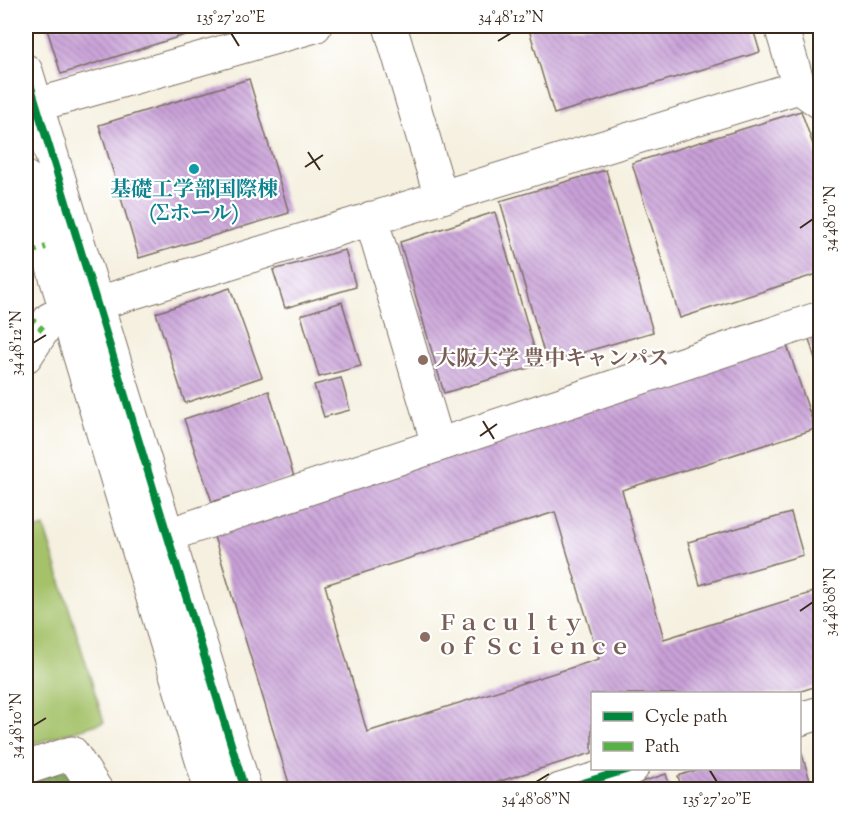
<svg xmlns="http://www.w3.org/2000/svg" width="846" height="815" font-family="'Sorts Mill Goudy','Noto Serif JP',serif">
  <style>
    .forest { fill: url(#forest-crowns); stroke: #60693e; stroke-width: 1.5 }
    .garden { fill: #a5c26a; stroke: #707644; stroke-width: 1.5 }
    .building { fill: url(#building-back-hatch); fill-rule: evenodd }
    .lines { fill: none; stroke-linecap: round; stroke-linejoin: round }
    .minor-casing { stroke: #7c6f62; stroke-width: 35 }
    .minor { stroke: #fff; stroke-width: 33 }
    .quiet { stroke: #57b245; stroke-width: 6; stroke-dasharray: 12 6; stroke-linecap: butt }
    .cycleway-casing { stroke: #fff; stroke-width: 11 }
    .cycleway { stroke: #00873e; stroke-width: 8 }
    .ticks { fill: none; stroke: #3b2a1e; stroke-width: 2 }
    .culture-dot { fill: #0f9aa8; stroke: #fff; stroke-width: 2 }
    .education-dot { fill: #8d6e63; stroke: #fff; stroke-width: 2 }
    .labels { text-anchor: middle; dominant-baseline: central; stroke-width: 4.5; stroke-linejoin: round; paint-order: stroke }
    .culture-label { font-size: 21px; font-weight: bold; fill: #0d838f; stroke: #fff }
    .education-label { font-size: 21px; font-weight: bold; fill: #785e54; stroke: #fff; text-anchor: start }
    .neatline { fill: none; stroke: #3b2a1e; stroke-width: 2 }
    .ticks-label { font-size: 15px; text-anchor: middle; fill: #3b2a1e }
  </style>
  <defs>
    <pattern id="forest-crowns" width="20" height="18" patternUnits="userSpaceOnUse" patternTransform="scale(1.5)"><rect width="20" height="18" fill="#84a85e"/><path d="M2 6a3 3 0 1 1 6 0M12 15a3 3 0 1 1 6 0" fill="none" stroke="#6d894d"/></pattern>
    <pattern id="building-back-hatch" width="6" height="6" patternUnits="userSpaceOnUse" patternTransform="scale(1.5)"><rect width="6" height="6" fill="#c9a1d8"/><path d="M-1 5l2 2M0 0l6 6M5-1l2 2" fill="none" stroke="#a483af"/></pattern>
  </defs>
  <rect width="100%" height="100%" fill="#fff"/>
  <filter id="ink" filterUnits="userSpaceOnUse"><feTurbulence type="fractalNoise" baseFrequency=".0167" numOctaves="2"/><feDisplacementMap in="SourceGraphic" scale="12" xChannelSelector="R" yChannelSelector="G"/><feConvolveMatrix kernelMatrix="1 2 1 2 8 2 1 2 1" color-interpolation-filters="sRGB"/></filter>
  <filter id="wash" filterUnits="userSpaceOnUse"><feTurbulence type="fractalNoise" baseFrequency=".008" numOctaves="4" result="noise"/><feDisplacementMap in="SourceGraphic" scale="24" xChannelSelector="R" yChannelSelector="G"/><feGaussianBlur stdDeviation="1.35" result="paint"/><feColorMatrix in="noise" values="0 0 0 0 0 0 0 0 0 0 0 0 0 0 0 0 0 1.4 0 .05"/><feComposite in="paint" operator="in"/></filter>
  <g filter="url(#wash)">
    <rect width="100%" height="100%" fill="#f5f0df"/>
    <!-- forest -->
    <path class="forest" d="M65,770L86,790H26V778Z"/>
    <!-- garden -->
    <path class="garden" d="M44,527L104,722L26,746V533Z"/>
    <g id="blocks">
      <!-- building -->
      <path class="building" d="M46,26H213L61,74Z
        M528,26H752L760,52L554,114Z
        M249,79L289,213L139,258L99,125Z
        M801,111L820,164V273L680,318L632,163Z
        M606,170L653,332L547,363L500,201Z
        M495,212L539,365L444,393L400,242Z
        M345,250L356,287L285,308L273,270Z
        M230,288L262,377L185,403L156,313Z
        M342,302L361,366L319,377L301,315Z
        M820,335V375L809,339Z
        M785,339L815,429L622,490L664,639L820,590V685L792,694H592V753L471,790H291L212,530ZM555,512L599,659L367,732L325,585Z
        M341,378L350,410L324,417L314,385Z
        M269,391L294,477L212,502L184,419Z
        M791,513L803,555L700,585L688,542Z
        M800,748L813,790H682L678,776L702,768H800Z
        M666,774L671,790H620V789Z"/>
    </g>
  </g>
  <g filter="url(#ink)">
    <use href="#blocks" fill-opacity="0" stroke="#7c6f62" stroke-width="1.5"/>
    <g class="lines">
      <defs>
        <path id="minor" d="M390,26L441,197
          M781,26L799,87L820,102
          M26,71L245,790
          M26,108L315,26
          M26,178L211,790
          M371,218L438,444
          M26,356L50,319L66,313L799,87
          M138,545L820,318
          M800,719L820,713
          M26,768L72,753L96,790
          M560,790L632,768"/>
      </defs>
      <!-- minor casing -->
      <use href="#minor" class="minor-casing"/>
      <!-- minor -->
      <use href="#minor" class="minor"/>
      <!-- quiet -->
      <path class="quiet" d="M26,253L46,247
        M26,314L43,330"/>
      <defs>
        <path id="cycleway" d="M26,71L245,790
          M560,790L632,768"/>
      </defs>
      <!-- cycleway casing -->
      <use href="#cycleway" class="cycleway-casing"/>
      <!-- cycleway -->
      <use href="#cycleway" class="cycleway"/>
    </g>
  </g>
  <!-- ticks -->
  <path class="ticks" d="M231,33L239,46M498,41L511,33M308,152L320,170M305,167L323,155M800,228L813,219M33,343L46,335M483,421L494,439M480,436L497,424M800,611L813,602M33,726L46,718M709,769L717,782M536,782L549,774"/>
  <!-- markers -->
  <circle class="culture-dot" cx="194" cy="169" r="6"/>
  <g class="education-dot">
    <circle cx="423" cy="360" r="6"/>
    <circle cx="425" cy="637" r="6"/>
  </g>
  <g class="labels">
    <!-- culture labels -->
    <g class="culture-label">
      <text x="194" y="191">基礎工学部国際棟<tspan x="194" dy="24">(Σホール)</tspan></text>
    </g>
    <!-- education labels -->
    <g class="education-label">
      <text x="435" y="360">大阪大学 豊中キャンパス</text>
      <text x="437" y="625">Ｆａｃｕｌｔｙ<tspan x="437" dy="24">ｏｆ Ｓｃｉｅｎｃｅ</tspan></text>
    </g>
  </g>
  <!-- margin -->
  <rect width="846" height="815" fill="none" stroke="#fff" stroke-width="66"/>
  <!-- legend -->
  <rect x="591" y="692" width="210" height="78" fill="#ffffff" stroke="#b1aaa5" stroke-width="1.5"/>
  <rect x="603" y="712" width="30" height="9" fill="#00873e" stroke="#b1aaa5" stroke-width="1.5"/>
  <text x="645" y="722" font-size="18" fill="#3b2a1e">Cycle path</text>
  <rect x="603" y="742" width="30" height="9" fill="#57b245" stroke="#b1aaa5" stroke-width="1.5"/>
  <text x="645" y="752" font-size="18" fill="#3b2a1e">Path</text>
  <rect x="33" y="33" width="780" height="749" class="neatline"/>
  <g class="ticks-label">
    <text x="231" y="22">135°27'20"E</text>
    <text x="511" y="22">34°48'12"N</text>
    <text transform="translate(830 219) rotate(-90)" y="5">34°48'10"N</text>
    <text transform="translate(16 343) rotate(-90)" y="5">34°48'12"N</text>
    <text transform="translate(830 602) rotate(-90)" y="5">34°48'08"N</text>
    <text transform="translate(16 726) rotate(-90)" y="5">34°48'10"N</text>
    <text x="536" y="804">34°48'08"N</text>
    <text x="717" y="804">135°27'20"E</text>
  </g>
</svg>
